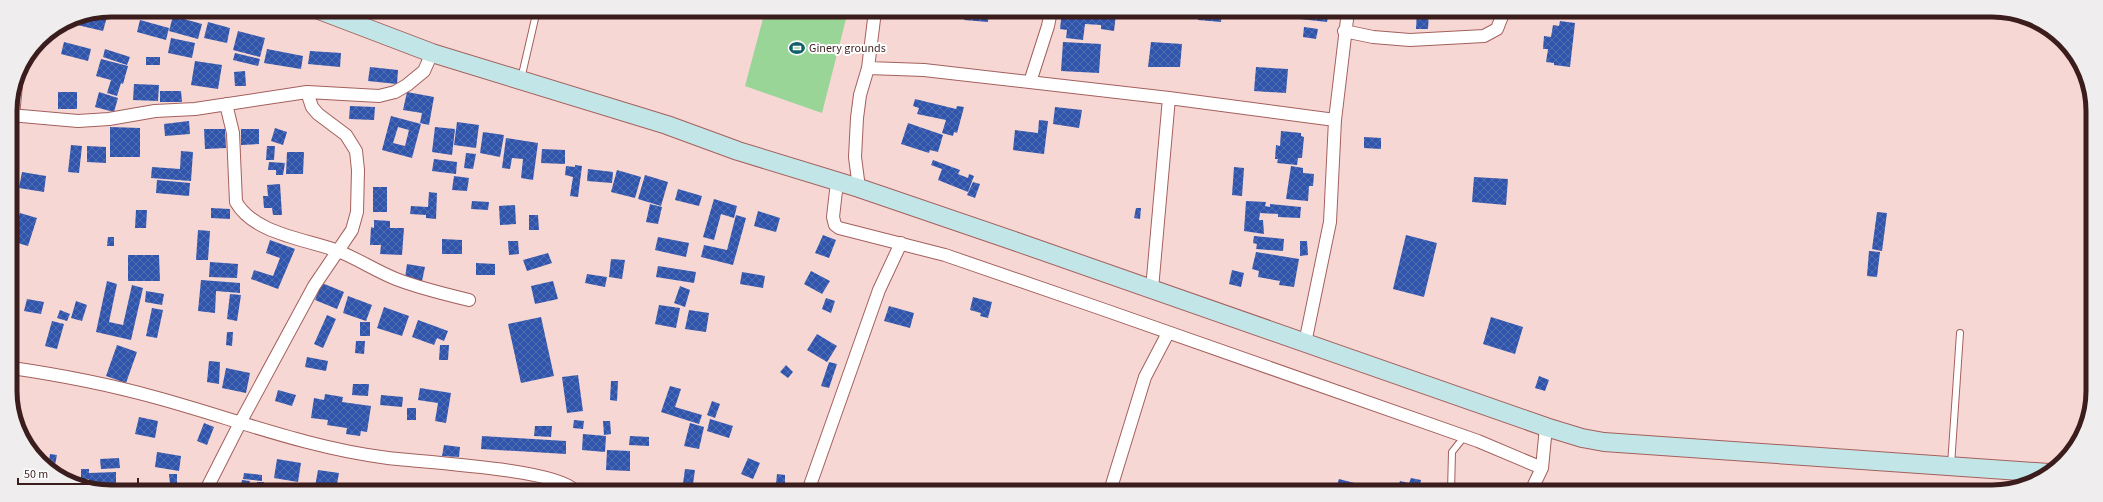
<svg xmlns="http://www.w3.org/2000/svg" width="2103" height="502" font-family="'Source Sans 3',sans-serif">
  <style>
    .grass { fill: #98d597 }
    .building { fill: url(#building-cross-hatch); fill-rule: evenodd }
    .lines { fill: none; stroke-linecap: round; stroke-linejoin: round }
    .service-casing { stroke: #a3605c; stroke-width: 8 }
    .minor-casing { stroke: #a3605c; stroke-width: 14 }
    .secondary-casing { stroke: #a3605c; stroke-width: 20 }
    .service { stroke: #fff; stroke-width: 6 }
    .minor { stroke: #fff; stroke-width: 12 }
    .secondary { stroke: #c2e5e8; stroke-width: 18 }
    .labels { text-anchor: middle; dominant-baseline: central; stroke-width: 4; stroke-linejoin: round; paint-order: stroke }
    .poi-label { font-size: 12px; fill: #3a1d1c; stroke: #fff; text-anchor: start }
    .rim { fill: none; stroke: #3a1d1c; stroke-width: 5 }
  </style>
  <defs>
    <pattern id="building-cross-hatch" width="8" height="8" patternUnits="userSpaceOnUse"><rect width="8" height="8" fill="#2f55ac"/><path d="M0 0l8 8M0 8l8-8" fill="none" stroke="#546eb0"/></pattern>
  </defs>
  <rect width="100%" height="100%" fill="#f7d7d4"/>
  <!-- grass -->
  <path class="grass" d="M765,11H848L822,113L745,86Z"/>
  <!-- building -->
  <path class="building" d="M900,11H920V14Z
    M924,11H958L957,19L924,14Z
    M965,11H989L988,22L964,20Z
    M1062,11L1116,14L1114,31L1101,29V25L1085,24L1083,40L1066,38L1067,30L1060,29Z
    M1199,11H1222L1221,22L1198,20Z
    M1301,11H1329L1327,22L1300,19Z
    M1417,11H1429L1428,29H1416Z
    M93,13L107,17L103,31L73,24L75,17Z
    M173,16L202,24L198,39L169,31Z
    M140,20L169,28L166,40L137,32Z
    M1560,21L1575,23L1570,67L1554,65V63L1546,62L1548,49H1543L1544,36L1551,37L1553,25L1559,26Z
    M208,22L230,28L227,43L204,38Z
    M1304,27L1318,29L1316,39L1303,37Z
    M238,31L265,38L260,57L233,50Z
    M171,38L195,43L192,58L168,53Z
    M64,42L91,49L88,61L61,54Z
    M1063,42L1101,44L1099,73L1061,71Z
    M1151,42L1182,44L1180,67H1148Z
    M105,49L130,57L127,65L103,57Z
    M267,49L303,56L301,69L264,63Z
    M310,51L341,53L340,67L308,64Z
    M235,53L260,59L258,66L233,60Z
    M146,57H160V65H146Z
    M101,59L128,66L123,84L121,83L117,96L107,93L111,80L96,76Z
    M195,61L222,65L218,89L191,85Z
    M370,67L398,70L397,84L368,81Z
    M1256,67L1288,69L1286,93L1254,91Z
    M245,71L246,86H235L234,72Z
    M134,84L159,85L158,101L133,100Z
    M160,91H181L182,102H160Z
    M58,92H77V109H58Z
    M99,92L118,98L114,112L95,107Z
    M407,92L434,97L429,125L420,123L422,113L403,110Z
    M915,99L956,109L957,106L964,107L957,133L954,132L953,136L942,133L946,120L917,114L919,108L913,106Z
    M350,106L375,107L374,120L349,119Z
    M1055,107L1082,110L1079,128L1053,124Z
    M391,116L421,124L412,158L382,150ZM398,127L409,130L405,146L393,143Z
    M1039,120L1048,121L1044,154L1013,150L1015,130L1038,133Z
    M189,121L190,134L165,136L164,124Z
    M457,122L479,125L476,148L454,145Z
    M908,123L943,135L938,152L930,150L929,153L901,144Z
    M110,127L140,128V157H110Z
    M435,127L455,129L452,155L432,152Z
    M275,128L287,132L283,145L271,141Z
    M204,129H225L226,148L205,149Z
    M241,129H259V144L241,145Z
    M1281,131L1301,133V136L1304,137L1302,158H1298L1297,165L1277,163L1278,159H1275L1276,145L1280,146Z
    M483,132L504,135L500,157L480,153Z
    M1364,137L1381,138V149L1364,148Z
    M506,138L538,143L533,180L521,178L523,159L512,158L510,169L502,168Z
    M71,145L82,146L79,173L68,172Z
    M87,146L106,147V163L87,162Z
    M267,146H275L274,160H266Z
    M542,149L565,150V164L541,163Z
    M181,151L193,152L191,181L151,178L152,167L180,169Z
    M287,152H304L303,174H286Z
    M466,153L476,154L473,169L464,168Z
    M434,159L457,162L456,174L432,171Z
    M933,160L960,170L958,174L968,178L969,174L974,176L968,192L938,180L942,169L931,165Z
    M269,162L285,163L283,175H276V170H268Z
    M575,165L582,166L578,197L570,196L573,177L565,175L566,166L575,167Z
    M1291,166L1303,168V173L1314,174L1313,186H1309L1308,201L1286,199Z
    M1234,167L1244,168L1242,196L1232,195Z
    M588,169L613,172L612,183L587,181Z
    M617,170L641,177L635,198L611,192Z
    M11,172L18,174L11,202Z
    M22,172L46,176L44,192L19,188Z
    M645,175L668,182L661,206L638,199Z
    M454,176L469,178L467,191L452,190Z
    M1474,177L1508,179L1506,205L1472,202Z
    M157,180L190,183L189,196L156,193Z
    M973,182L980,184L975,198L967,195Z
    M280,184L282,215H273L272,208H264L263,196H268L267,185Z
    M373,187H387V212H373Z
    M678,189L702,196L699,206L675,200Z
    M429,192L437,193L436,219L426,218V215L410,214L411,206L428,207Z
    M714,199L737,206L734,218L721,214L714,240L703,237Z
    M472,201L489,202L488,210L471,209Z
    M1246,201L1266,202L1265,206L1270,207V204L1301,207L1300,218L1278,217V214L1260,213L1259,220H1263L1264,234L1244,231Z
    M650,204L662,207L658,224L646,222Z
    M515,205L516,224L500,225L499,206Z
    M211,208L230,209V219L211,218Z
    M1136,208H1141L1140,219L1134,218Z
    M11,210H16L15,222L11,221Z
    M136,210H147L146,228H135Z
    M758,211L780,218L776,232L754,226Z
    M1877,212L1887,213L1882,251L1872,249Z
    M20,213L37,218L28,246L11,241Z
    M529,215H538L539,230H529Z
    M736,215L746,218L733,265L701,257L704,245L727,250Z
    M374,220L390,221V228H404L402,255L380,254L381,245H370L371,227L374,228Z
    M198,230L210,231L208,260H196Z
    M823,235L836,240L829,258L815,253Z
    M1406,235L1437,243L1424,297L1393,289Z
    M1254,236L1284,239L1283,251L1256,249L1257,244L1253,243Z
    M108,237H114V246H107Z
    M658,237L689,243L686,257L655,250Z
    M442,239L462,240V254H442Z
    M270,240L295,249L278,289L251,279L254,270L273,276L280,258L266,253Z
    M508,241H518L519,254L509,255Z
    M1300,241H1307L1308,255L1300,256Z
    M1869,251L1880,252L1877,277L1867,276Z
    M1256,252L1299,259L1294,287L1279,285L1280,281L1258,277L1259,271L1252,269Z
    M548,253L552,263L527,271L523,260Z
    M128,255H159L160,281H128Z
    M611,259L625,260L622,279L609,277Z
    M210,262L238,264L237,278L209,277Z
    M476,263L495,264V275H476Z
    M407,264L425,267L422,281L405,278Z
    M658,266L696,272L694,283L656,277Z
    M1232,270L1244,273L1241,287L1229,284Z
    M811,271L830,281L822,294L804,284Z
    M742,272L765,276L763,288L740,284Z
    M587,274L607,277L605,287L585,283Z
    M201,280L240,283V293L216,291L215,313L198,311Z
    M107,281L117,284L109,322L123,325L132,285L143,288L131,340L96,332Z
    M553,281L558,299L535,304L531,286Z
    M322,283L344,292L337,309L315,300Z
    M680,286L690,290L685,307L674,303Z
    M146,291L164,294L162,305L145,302Z
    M230,294L241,295L237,321L227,319Z
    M348,296L372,305L366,321L343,313Z
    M11,297L19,300L14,311L11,309Z
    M973,297L992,302L988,318L980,316L981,313L970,310Z
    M826,298L835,301L831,313L822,309Z
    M27,299L44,302L41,314L24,311Z
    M76,301L87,305L82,321L71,318Z
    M659,305L680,308L676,328L655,324Z
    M889,306L914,313L910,328L884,321Z
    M384,307L409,316L402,336L377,328Z
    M152,308L163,310L157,338L146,336Z
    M60,310L70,314L67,321L57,318Z
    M689,310L709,313L706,332L685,329Z
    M327,315L336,319L323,348L314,344Z
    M541,317L554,376L521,383L508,324Z
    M1491,317L1523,327L1515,354L1483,344Z
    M418,320L448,331L444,341L437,338L434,345L412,337Z
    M52,321L64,324L57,349L45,346Z
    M360,322H370V336H360Z
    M227,332H233L232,346L226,345Z
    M817,334L837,346L827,362L807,350Z
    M356,341H365L364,354L355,353Z
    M117,345L137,352L126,383L106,376Z
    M440,345H449L448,360H439Z
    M307,357L328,361L326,371L305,367Z
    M209,361L220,362L219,384L207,382Z
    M829,362L837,364L829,388L821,386Z
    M786,365L793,372L788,378L780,372Z
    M226,368L250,373L246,393L222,388Z
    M578,375L583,411L567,413L562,377Z
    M1539,376L1549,380L1545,391L1535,388Z
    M611,381H618L617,401L610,400Z
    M353,384H369L368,396L352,395Z
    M670,386L681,389L675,407L702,415L699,424L661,412Z
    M420,388L451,393L446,423L435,421L438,403L418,400Z
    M278,390L296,395L292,406L275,401Z
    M325,394L343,397L342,402L371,406L367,432L361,431L360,436L346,434L347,428L327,425L328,420L311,418L314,398L324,400Z
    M381,395L403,397L402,407L380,405Z
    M712,401L720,404L715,418L707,415Z
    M407,408H416V420H407Z
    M139,417L158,421L155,438L135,434Z
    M710,419L733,426L729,438L707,431Z
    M574,420L584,421L583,429L573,428Z
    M603,421H610L611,434L604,435Z
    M204,423L214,427L207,445L197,441Z
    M690,423L704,427L699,449L684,446Z
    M535,426H552L551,437L534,436Z
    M583,434L606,436L605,452L582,450Z
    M482,436L566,441V454L481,449Z
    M630,436L649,437V446L629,445Z
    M444,445L460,447L459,457L442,456Z
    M607,450L630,451V471L606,470Z
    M157,452L181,456L179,471L155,467Z
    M50,454L57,455L54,470L48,467Z
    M119,458L120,468L101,469L100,459Z
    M748,458L760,463L753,479L741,474Z
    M277,459L301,463L298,482L274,478Z
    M81,469H89V473L116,472V486L90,487L89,479H81Z
    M685,469L695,470L692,491H682Z
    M318,470L339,473L336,490L315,487Z
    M244,473L262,475V481L243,479Z
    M169,474H177V484H170Z
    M777,474L785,475V484H776Z
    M1411,478L1421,480L1418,491H1397L1400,481L1409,483Z
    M1339,479L1385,491H1335Z
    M242,480L250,481L248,490H240Z
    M257,482H264L263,490H256Z
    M721,484L731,486L730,491H719Z
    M754,484L777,486V491H754Z
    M1571,484L1588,491H1568Z"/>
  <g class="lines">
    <defs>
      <path id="service" d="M521,79L537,10
        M1951,465L1960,333
        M1451,491L1452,452L1464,437"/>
      <path id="minor" d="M1344,31L1373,37L1410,40L1484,36L1497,29L1504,11
        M868,68L924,70L1169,98L1335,120
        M1030,82L1048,26L1051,11
        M226,104L233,133L236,202C254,234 306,239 338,251C358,259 376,271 396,279C419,288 444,294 469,300
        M10,115L78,121L109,119L155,111L195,109L307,92L379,96L395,92L407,85L424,71L432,53
        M13,115L17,75
        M837,182L833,217L835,225L839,228L945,255L1099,308L1478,441L1542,468
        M859,188L855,157L857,118L860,95L868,68L875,11
        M1152,289L1169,98
        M1305,343L1330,222L1335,120L1348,11
        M12,368C60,375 107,384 154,397C232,418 307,448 388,458C422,462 555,469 574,490
        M206,490L240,423L314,286L352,230L357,212L358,170L356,151L346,135L318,114L312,107L307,92
        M808,491L879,290L901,243
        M1110,491L1145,377L1168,333
        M1531,491L1542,468L1546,427"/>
      <path id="secondary" d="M319,10L432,53L667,125L738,151L859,188L1017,242L1546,427L1582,438L1604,442L2049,473"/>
    </defs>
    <!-- service casing -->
    <use href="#service" class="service-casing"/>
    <!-- minor casing -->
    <use href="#minor" class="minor-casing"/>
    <!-- secondary casing -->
    <use href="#secondary" class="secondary-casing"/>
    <!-- service -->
    <use href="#service" class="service"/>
    <!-- minor -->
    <use href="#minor" class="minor"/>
    <!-- secondary -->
    <use href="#secondary" class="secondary"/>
  </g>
  <!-- icons -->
  <defs>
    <symbol id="stadium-bare" viewBox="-9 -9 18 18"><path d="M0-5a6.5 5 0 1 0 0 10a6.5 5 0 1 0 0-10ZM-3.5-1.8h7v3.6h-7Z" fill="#126268" stroke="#fff" stroke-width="2.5" paint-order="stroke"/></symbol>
  </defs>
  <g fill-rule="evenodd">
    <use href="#stadium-bare" x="786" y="37" width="22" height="22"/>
  </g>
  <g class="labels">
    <!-- poi labels -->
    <g class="poi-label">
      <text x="809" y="48">Ginery grounds</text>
    </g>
  </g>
  <!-- crop -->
  <path d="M0 0H2103V502H0ZM111 17H1992A94 94 0 0 1 2086 111V391A94 94 0 0 1 1992 485H111A94 94 0 0 1 17 391V111A94 94 0 0 1 111 17Z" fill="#efeded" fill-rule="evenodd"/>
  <path class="rim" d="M111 17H1992A94 94 0 0 1 2086 111V391A94 94 0 0 1 1992 485H111A94 94 0 0 1 17 391V111A94 94 0 0 1 111 17Z"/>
  <!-- scale -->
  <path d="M18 478v6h120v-6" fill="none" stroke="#3a1d1c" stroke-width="2"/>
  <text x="24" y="478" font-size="12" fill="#3a1d1c" stroke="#ffffff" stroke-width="3" paint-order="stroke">50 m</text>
</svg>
